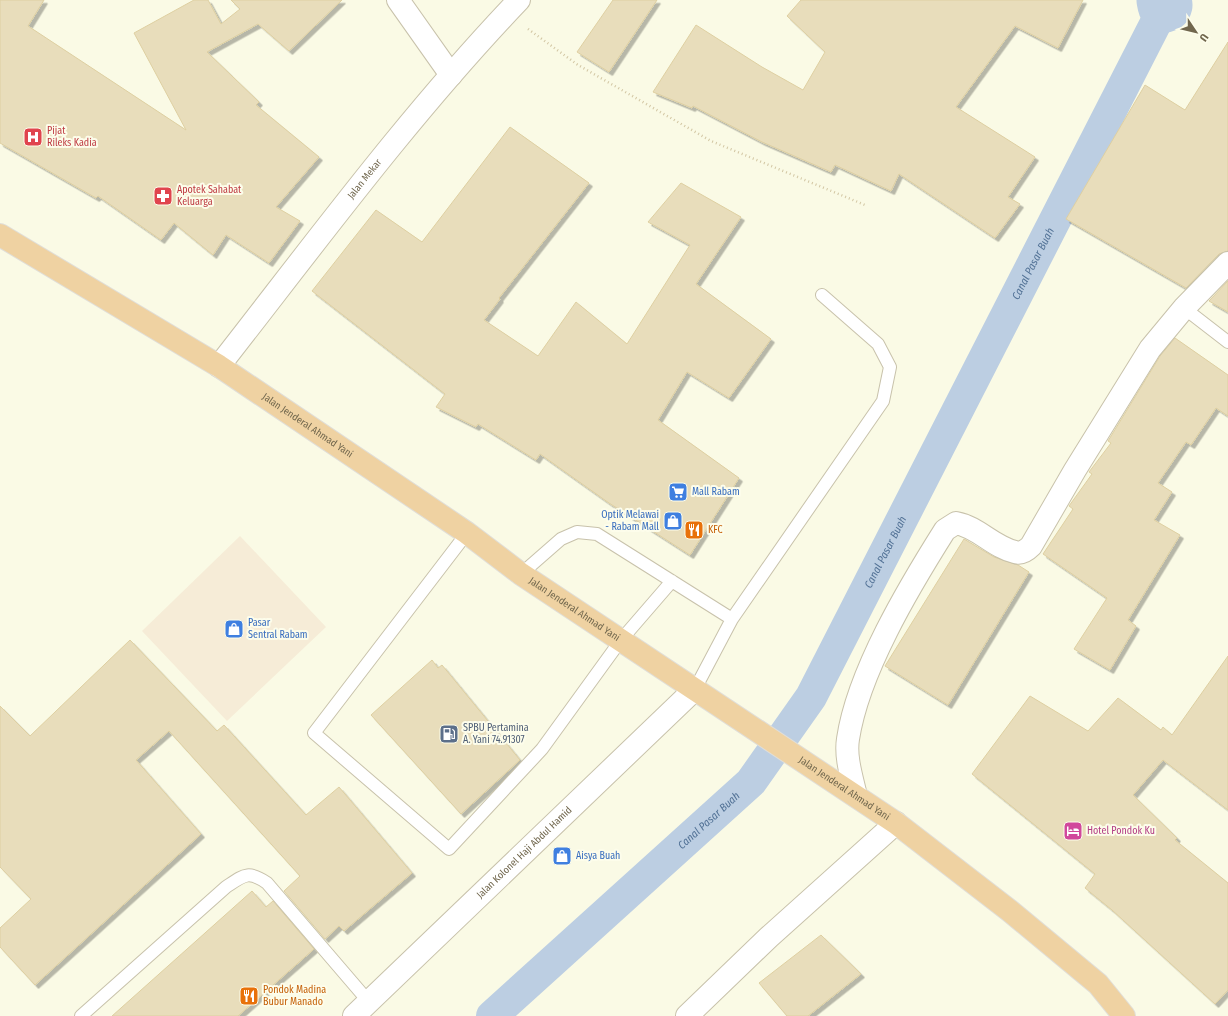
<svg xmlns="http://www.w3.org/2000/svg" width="1228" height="1016" font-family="'Fira Sans Condensed',sans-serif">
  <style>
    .commercial { fill: #f6ecd7 }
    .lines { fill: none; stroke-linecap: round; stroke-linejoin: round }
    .canal { stroke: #bccee2; stroke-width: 32 }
    .river { stroke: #bccee2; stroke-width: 55 }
    .building { fill: #e8ddbb; stroke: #decfa1; filter: url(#shadow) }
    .lane-casing { stroke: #c8c2ab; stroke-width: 14 }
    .street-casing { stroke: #c8c2ab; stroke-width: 24 }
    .highway-casing { stroke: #e0ded8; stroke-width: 24 }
    .path { stroke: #d2c6a3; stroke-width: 2.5; stroke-dasharray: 1 3; stroke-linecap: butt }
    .lane { stroke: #fff; stroke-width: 12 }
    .street { stroke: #fff; stroke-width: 22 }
    .highway { stroke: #efd2a2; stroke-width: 22 }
    .labels { text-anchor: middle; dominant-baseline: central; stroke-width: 4; stroke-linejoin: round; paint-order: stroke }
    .health-label { font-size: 10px; fill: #be3a42; stroke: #fdfdeb; text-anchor: start }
    .street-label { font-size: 10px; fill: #71674d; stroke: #fdfdeb }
    .shop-label { font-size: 10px; fill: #366cbe; stroke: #fdfdeb; text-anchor: start }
    .food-label { font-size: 10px; fill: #c56008; stroke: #fdfdeb; text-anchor: start }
    .service-label { font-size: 10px; fill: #4e5e75; stroke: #fdfdeb; text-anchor: start }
    .hotel-label { font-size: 10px; fill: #b23c85; stroke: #fdfdeb; text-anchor: start }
    .water-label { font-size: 11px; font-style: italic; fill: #527296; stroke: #fdfdeb }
  </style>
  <defs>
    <filter id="shadow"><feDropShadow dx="3.5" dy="3.5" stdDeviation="0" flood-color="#0004"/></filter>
  </defs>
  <rect width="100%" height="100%" fill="#fafae5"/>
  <!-- commercial -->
  <path class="commercial" d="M240,536L326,627L227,721L142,631Z"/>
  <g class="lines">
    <!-- canal -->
    <path class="canal" id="s1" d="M492,1016L751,782L811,697L1165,5"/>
    <!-- river -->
    <path class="river" d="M1164,0L1165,5"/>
  </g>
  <!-- building -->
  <path class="building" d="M0,0H44L28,26L186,130L134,33L194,0H208L221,24L240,9L231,0H342L289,51L258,24L207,52L259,102L256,105L319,157L276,207L300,221L269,263L226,235L213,255L174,223L161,240L98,196L96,198L0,143Z
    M613,0H657L609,72L577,52Z
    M801,0H1083L1058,48L1015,26L956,107L1035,157L1008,197L1020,204L995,238L899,174L891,191L835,165L831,172L762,142L693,106L692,108L653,92L696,25L762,67L803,90L825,52L787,16Z
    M1228,42V251L1219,254L1186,288L1066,219L1145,85L1185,110Z
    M510,127L589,183L499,298L500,299L484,320L538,356L576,302L627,344L690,245L648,222L681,183L741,217L696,284L771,339L729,398L687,372L658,420L739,478L690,555L609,503L540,454L536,460L478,424L476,427L436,407L445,394L312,291L376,210L422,242Z
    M1228,281V312L1209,301Z
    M1175,338L1228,375V416L1216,408L1191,445L1186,442L1158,483L1172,492L1154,520L1180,535L1128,620L1136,626L1110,670L1074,649L1107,598L1043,554L1073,509L1069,506L1092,474L1089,472L1111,443L1108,441L1160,356Z
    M964,539L994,557L1018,565L1029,572L948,705L885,666Z
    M130,640L217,731L224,725L306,815L339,787L412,873L344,931L339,926L325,939L284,891L300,876L169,731L136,760L201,834L35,985L0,947V928L31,899L0,867V706L30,736Z
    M1228,656V810L1163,760L1133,795L1177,838L1175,840L1228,883V990L1215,1004L1112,910L1085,888L1095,874L972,774L1030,696L1088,731L1118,698L1161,730L1163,727L1172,735Z
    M432,660L438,668L442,665L520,760L461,814L371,715Z
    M252,891L266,907L273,901L314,949L238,1016H112Z
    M821,935L861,974L808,1016H787L759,983Z"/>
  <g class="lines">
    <defs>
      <path id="lane" d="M1184,308L1228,342
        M467,533L314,733L449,849L542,749L621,640L672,581
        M521,574L561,539L577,532L597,534L732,619
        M695,689L732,619L883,401L890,367L878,344L822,295
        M81,1016L226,887C244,875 248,870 267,883L369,1002"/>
      <g id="street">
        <path d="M398,0L451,75"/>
        <path id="s2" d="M219,366C316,242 410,114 519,0"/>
        <path d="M856,796C852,778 845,757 848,739C858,672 909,587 945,530L956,523C978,527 993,547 1015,552C1021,554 1027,550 1031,546L1075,470L1150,349L1184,308L1228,263"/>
        <path id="s3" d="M354,1016L695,689"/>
        <path d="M687,1016L769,937L896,823"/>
      </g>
      <g id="highway">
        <path id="s4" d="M0,235L219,366L467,533L521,574L896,823L1010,911L1098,984L1124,1016"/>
      </g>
    </defs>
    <!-- lane casing -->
    <use href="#lane" class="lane-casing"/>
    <!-- street casing -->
    <use href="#street" class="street-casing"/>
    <!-- highway casing -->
    <use href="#highway" class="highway-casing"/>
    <!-- path -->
    <path class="path" d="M528,29L578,65L711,141L865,205"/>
    <!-- lane -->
    <use href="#lane" class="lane"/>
    <!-- street -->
    <use href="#street" class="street"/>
    <!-- highway -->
    <use href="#highway" class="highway"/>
  </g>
  <!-- icons -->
  <defs>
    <symbol id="hospital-square" viewBox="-11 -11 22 22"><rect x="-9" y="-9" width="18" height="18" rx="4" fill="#e0444e" stroke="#fdfdeb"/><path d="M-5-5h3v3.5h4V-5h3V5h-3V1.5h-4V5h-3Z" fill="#fff"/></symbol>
    <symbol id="pharmacy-square" viewBox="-11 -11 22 22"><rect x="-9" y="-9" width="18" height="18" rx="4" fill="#e0444e" stroke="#fdfdeb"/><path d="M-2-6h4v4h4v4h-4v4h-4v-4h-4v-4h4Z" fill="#fff"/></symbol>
    <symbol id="supermarket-square" viewBox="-11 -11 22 22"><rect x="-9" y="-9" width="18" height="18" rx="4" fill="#3f7fe0" stroke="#fdfdeb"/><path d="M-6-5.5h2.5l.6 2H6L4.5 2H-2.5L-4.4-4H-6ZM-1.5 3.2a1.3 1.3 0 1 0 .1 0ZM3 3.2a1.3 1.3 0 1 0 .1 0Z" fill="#fff"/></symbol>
    <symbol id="shop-square" viewBox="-11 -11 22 22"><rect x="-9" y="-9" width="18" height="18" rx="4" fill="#3f7fe0" stroke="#fdfdeb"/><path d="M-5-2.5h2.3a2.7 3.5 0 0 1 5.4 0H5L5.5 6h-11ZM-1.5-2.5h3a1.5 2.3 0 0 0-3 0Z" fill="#fff"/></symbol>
    <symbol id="restaurant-square" viewBox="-11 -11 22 22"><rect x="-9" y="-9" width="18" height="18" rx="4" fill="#e8710a" stroke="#fdfdeb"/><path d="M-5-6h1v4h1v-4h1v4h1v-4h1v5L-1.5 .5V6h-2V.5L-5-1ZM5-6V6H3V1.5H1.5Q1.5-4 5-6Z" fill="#fff"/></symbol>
    <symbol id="fuel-square" viewBox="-11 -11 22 22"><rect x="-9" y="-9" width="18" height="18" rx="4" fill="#5c6f8a" stroke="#fdfdeb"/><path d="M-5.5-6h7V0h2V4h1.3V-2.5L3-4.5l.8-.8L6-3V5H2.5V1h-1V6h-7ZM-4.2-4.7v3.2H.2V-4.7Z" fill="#fff"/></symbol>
    <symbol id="hotel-square" viewBox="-11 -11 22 22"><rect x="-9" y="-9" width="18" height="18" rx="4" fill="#d1479c" stroke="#fdfdeb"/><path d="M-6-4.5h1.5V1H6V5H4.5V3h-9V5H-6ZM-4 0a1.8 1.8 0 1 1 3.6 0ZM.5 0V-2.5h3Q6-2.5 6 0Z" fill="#fff"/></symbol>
  </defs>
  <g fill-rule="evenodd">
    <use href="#hospital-square" x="22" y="126" width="22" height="22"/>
    <use href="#pharmacy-square" x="152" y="185" width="22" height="22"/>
    <use href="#supermarket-square" x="667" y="481" width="22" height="22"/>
    <use href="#shop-square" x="662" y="510" width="22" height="22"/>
    <use href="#restaurant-square" x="683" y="519" width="22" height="22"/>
    <use href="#shop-square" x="223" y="618" width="22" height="22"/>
    <use href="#fuel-square" x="438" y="723" width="22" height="22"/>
    <use href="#hotel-square" x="1062" y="820" width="22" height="22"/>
    <use href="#shop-square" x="551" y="845" width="22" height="22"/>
    <use href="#restaurant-square" x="238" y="985" width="22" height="22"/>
  </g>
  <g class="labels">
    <!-- health labels -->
    <g class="health-label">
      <text x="47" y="131">Pijat<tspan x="47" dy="12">Rileks Kadia</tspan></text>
      <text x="177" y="190">Apotek Sahabat<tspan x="177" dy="12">Keluarga</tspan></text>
    </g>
    <!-- street labels -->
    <g class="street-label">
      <text stroke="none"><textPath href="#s2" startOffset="237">Jalan Mekar</textPath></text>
      <text stroke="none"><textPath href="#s4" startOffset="362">Jalan Jenderal Ahmad Yani</textPath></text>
      <text stroke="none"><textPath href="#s4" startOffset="686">Jalan Jenderal Ahmad Yani</textPath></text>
      <text stroke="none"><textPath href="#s4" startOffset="1010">Jalan Jenderal Ahmad Yani</textPath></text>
      <text stroke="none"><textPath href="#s3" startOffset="236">Jalan Kolonel Haji Abdul Hamid</textPath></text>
    </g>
    <!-- shop labels -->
    <g class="shop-label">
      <text x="692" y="492">Mall Rabam</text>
      <text x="659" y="515" text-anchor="end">Optik Melawai<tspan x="659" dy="12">- Rabam Mall</tspan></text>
      <text x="248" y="623">Pasar<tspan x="248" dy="12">Sentral Rabam</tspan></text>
      <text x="576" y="856">Aisya Buah</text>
    </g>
    <!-- food labels -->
    <g class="food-label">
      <text x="708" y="530">KFC</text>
      <text x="263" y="990">Pondok Madina<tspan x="263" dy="12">Bubur Manado</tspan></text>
    </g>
    <!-- service labels -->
    <g class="service-label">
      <text x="463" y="728">SPBU Pertamina<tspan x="463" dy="12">A. Yani 74.91307</tspan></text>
    </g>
    <!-- hotel labels -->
    <g class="hotel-label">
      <text x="1087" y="831">Hotel Pondok Ku</text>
    </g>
    <!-- water labels -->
    <g class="water-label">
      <text stroke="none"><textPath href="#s1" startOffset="940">Canal Pasar Buah</textPath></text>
      <text stroke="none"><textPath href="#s1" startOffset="616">Canal Pasar Buah</textPath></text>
      <text stroke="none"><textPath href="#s1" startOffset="292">Canal Pasar Buah</textPath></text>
    </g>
  </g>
  <!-- north arrow -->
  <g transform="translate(1196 32) rotate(125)" stroke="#fdfdeb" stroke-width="3" paint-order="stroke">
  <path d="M0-3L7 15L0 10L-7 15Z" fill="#71674d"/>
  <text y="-6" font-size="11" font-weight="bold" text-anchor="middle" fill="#71674d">U</text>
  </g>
</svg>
